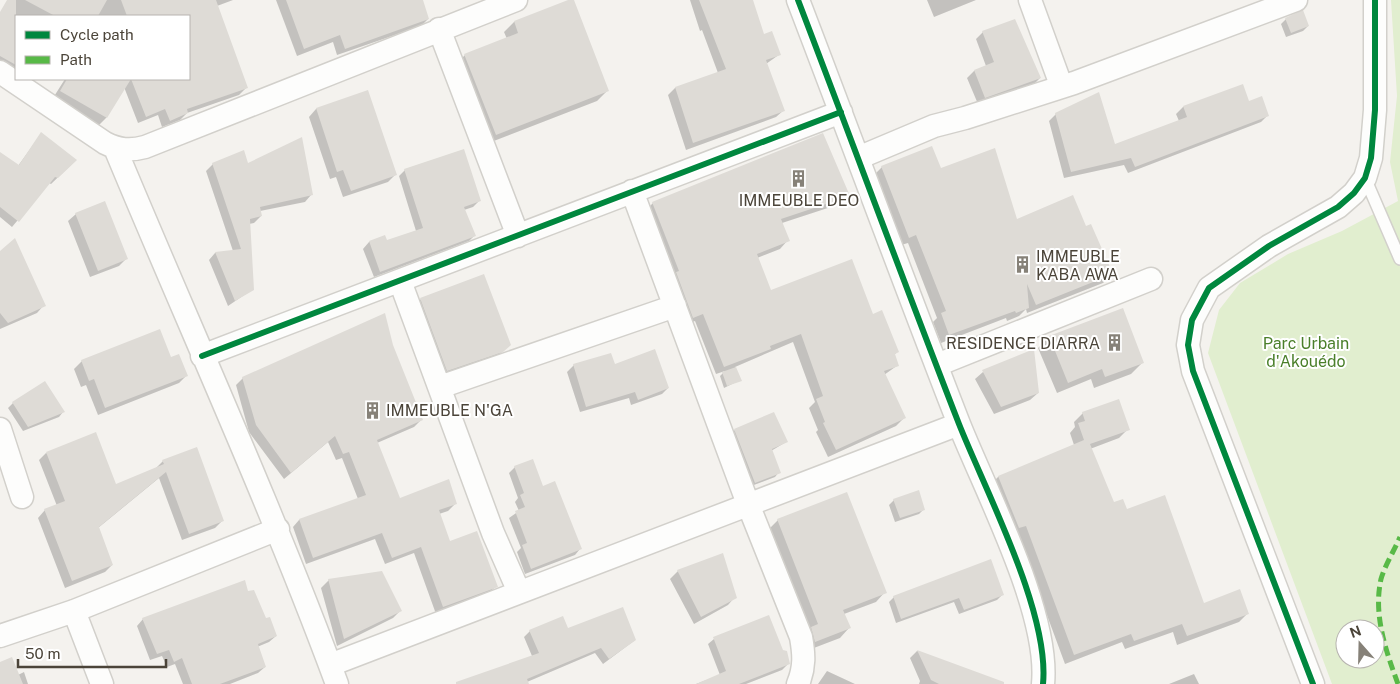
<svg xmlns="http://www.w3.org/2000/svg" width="1400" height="684" font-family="'Public Sans',sans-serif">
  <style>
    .green { fill: #e1eecf; fill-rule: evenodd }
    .shadow { fill: #0003 }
    .building { fill: #dedbd6 }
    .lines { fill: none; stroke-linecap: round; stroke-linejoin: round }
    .service-casing { stroke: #d2d0cb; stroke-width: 14 }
    .minor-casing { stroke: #d2d0cb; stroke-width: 25 }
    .service { stroke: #fdfdfc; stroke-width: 11 }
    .minor { stroke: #fdfdfc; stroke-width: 22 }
    .quiet { stroke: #58b947; stroke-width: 5; stroke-dasharray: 10 5; stroke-linecap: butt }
    .cycleway-casing { stroke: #fff; stroke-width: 9 }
    .cycleway { stroke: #00873e; stroke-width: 6 }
    .labels { text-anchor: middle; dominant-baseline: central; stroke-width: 4; stroke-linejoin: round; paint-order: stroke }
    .poi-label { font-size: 16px; fill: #4b4439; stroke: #fff; text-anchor: start }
    .park-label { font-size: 16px; fill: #4a7f2a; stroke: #fff }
  </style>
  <rect width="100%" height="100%" fill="#f4f2ee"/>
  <!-- green -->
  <path class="green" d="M1391,0H1400V684H1332L1208,353L1219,310L1240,283L1288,254L1342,231L1398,201L1390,162L1397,96ZM1345,629H1375V659H1345Z"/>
  <!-- shadow -->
  <path class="shadow" d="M11,0H233L217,6L246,88L239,95L187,113L180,120L162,127L158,115L138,123L124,87L106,118L99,125L53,98L65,79H189V16H16V75L0,67V19Z
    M276,0H422L428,19L421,26L337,55L333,42L297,56Z
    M572,0L607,91L597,101L486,144L455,65L465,55L507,39L504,32L514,22Z
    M690,0H751L763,36L780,54L766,64L784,110L776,117L686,150L668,95L675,88L718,73L702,30L700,31Z
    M927,0H976L934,17Z
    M1286,19L1308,26L1303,31L1286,37L1281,24Z
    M983,32L1040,78L1033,85L978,104L967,78L974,71L986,66L976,39Z
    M367,92L396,174L388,182L343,197L336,177L330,179L309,117L316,109Z
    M1248,103L1268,115L1261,122L1128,173L1124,165L1064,178L1049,121L1056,114L1115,145L1179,121L1176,114L1183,107Z
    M41,134L75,161L51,184L49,183L12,227L0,217V154L18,166Z
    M213,164L247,165L311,195L305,202L260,211L261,216L254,223L249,224L253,289L228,306L209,260L215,253L233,251L206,171Z
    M882,167L941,169L1016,221L1086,228L1112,274L1103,283L1027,313L1026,309L1019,316L1007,321L1006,318L941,343L933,322L937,318L908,243L901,245L873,176Z
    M405,170L479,201L473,207L464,210L475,235L469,241L374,277L363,249L369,242L384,237L386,242L416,231L399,176Z
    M848,196L840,204L782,223L788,240L780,249L757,258L770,292L873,316L898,351L894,355L898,365L884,375L904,418L896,426L828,457L816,432L818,430L809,408L815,402L793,342L735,367L740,380L724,388L720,376L725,371L716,374L695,321L685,325L645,211L653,203Z
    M76,214L127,258L119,266L90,277L68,221Z
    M0,252L44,305L37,313L0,329Z
    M421,299L502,352L494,358L440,377L414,306Z
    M1123,310L1142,363L1131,374L1094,388L1091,379L1057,393L1038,348L1049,337Z
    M392,345L421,420L414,427L377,443L399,500L455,504L448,511L439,514L450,543L496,586L489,593L436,614L414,553L385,564L375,539L306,564L293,527L299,520L358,499L342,458L336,460L328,442L284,479L249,432L236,385L243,378Z
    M171,359L186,376L179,383L98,415L86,385L81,387L74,369L82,361Z
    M574,365H614L668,388L662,394L631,405L629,398L580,412L567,372Z
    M983,372L1038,393L1030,400L994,414L975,379Z
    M13,403L63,412L59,417L23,431L8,408Z
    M1083,413L1128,429L1119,438L1090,449L1113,504L1126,510L1203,604L1248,613L1239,622L1177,645L1173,632L1125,649L1122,642L1065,664L1017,534L989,486L998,477L1074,445L1070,433L1075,427L1074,422Z
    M735,430L786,442L771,451L779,472L775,477L751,486L730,434Z
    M46,453L116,486L156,468L163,461L222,521L215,528L182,540L159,478L98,528L112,565L105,572L65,588L38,518L45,510L57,506L39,460Z
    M515,467L542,487L580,549L575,555L525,574L517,552L521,548L509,518L519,511L515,502L518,498L509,473Z
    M894,500L924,509L919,514L895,522L889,505Z
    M778,520L885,592L876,602L844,614L849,628L840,638L806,651L768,530Z
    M678,571L735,597L728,605L694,624L670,579Z
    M329,580L400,611L393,618L337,646L321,588Z
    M247,593L276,636L269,642L257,647L265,667L258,673L230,684H183L175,664L167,667L162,656L150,660L137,626L143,619Z
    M1002,595L997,600L959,614L954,602L896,623L889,602L894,597Z
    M568,630L635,640L603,664L595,653L527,682V684H467L532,656L524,637L530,631Z
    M714,639L788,664L782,670L746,684H696L720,675L708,644Z
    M917,651L970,671L999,684H919L920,681L910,658Z
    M0,663L18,675L24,672L28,684H0Z
    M827,671L855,684H818Z
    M1194,674L1199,684H1169Z"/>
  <!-- building -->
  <path class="building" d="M7,0H16V65L0,56V12Z
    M25,0H107L98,16H55Z
    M121,0H216L248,88L187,109L188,113L170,121L165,109L146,117L131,79L107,118L60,91L67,79H189V16H127Z
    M286,0H423L429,19L345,49L340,35L304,49Z
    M568,0H574L609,91L496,135L464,54L518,33L514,21Z
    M699,0H753L764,34L772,31L781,55L766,60L785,111L693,143L675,87L726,69Z
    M1303,10L1309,26L1291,33L1285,18Z
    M1015,19L1041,78L985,98L974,70L994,62L982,31Z
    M1243,84L1249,101L1262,96L1269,116L1135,167L1131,158L1071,172L1055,113L1099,92L1115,144L1187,117L1183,106Z
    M368,90L397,175L351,191L343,170L337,172L316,108Z
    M41,132L77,160L58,178L55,177L19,222L0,207V152L19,165Z
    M823,133L850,196L781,219L790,241L757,254L771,290L852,259L873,314L882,310L899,352L895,354L899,366L884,371L906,418L836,450L823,423L825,422L816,399L823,396L801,334L770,346L771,349L724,367L703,314L693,318L676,272L679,271L652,202Z
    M302,137L313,195L260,207L262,216L250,219L254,290L235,301L215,252L241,249L212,163L244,150L248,163Z
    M932,146L941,168L995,148L1017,219L1073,195L1086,226L1091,224L1113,274L1036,305L1027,284L1029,308L1016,313L1015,311L949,335L941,313L946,311L916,235L909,238L881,166Z
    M464,149L481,201L464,207L476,236L380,272L369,241L385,235L387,240L423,228L404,169Z
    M105,201L128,259L98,271L75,213Z
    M15,238L46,306L8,323L0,313V251Z
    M484,274L511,345L503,352L447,371L420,298Z
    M1123,308L1144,363L1105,377L1102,369L1068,383L1049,336Z
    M385,313L393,345L423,420L377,440L400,498L449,479L457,504L439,510L450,541L477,531L498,587L443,607L421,547L392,558L382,533L313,558L299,519L366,495L349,452L343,454L335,436L291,473L256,425L242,377Z
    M160,329L171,357L179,354L188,376L105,408L94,379L89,381L81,360Z
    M655,349L669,388L638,400L635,392L586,407L573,364L611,353L615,364Z
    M1034,349L1039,393L1001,407L982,370Z
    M736,367L742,381L727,386L722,372Z
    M45,381L65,412L28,427L12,402Z
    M1119,399L1130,430L1090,444L1114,502L1123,499L1127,509L1165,495L1204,603L1240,589L1249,614L1187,636L1182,624L1134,641L1131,634L1074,655L1026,526L1019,528L998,476L1084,440L1078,423L1085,421L1082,412Z
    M774,412L788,442L772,449L781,473L755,483L734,429Z
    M96,432L116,484L164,464L162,460L197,447L224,521L189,534L166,472L99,527L113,565L72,581L44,509L65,501L46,452Z
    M533,459L543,486L555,481L582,549L531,569L522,545L527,543L515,511L525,507L520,495L524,493L514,466Z
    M919,490L925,510L900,518L893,499Z
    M847,492L887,593L843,610L851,628L815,642L811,627L818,624L777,519Z
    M723,553L737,598L701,617L677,570Z
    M991,559L1004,595L964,610L959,598L901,619L893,596Z
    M382,571L402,611L344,639L328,579Z
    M245,580L248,591L254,590L266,618L270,617L277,636L258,644L266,667L220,684H192L182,658L174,662L169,650L157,654L142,618Z
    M623,607L636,640L609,659L601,648L527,679L529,684H456V682L539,653L529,630L563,616L568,628Z
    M769,615L783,650L787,651L790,664L739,684H696L726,671L713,637Z
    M917,650L1004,682V684H939L931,680Z
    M12,657L23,684H0V662Z"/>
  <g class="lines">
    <defs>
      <path id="service" d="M1365,178L1400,259"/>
      <path id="minor" d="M798,0C852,141 904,283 959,424C986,492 1050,613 1043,684
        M1030,0L1061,85
        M439,29L518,236
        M0,72L105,143C119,150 130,151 145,147L516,0
        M115,148C189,326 270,503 337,684
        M858,158L934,126L965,118L1074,83L1296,0
        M632,191L748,504L801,637C804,654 805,667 798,684
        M400,281L493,533L519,592
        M202,356L841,112
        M937,365L1151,279
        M440,387L675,306
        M0,429L22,497
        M74,611L102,684
        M0,636L74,611L278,529
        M330,665L959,424
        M1313,684L1193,371L1188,345L1192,320L1209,288L1269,246L1338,207L1354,193L1365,178L1371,158L1375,110V0"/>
    </defs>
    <!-- service casing -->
    <use href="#service" class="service-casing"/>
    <!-- minor casing -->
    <use href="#minor" class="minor-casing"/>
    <!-- service -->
    <use href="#service" class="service"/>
    <!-- minor -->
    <use href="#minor" class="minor"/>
    <!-- quiet -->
    <path class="quiet" d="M1398,684C1386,651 1373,615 1381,579C1385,565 1394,551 1400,537"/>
    <defs>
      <path id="cycleway" d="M798,0C852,141 904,283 959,424C986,492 1050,613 1043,684
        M202,356L841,112
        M1313,684L1193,371L1188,345L1192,320L1209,288L1269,246L1338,207L1354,193L1365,178L1371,158L1375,110V0"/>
    </defs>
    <!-- cycleway casing -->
    <use href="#cycleway" class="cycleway-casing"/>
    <!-- cycleway -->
    <use href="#cycleway" class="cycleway"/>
  </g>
  <!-- icons -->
  <defs>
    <symbol id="building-bare" viewBox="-9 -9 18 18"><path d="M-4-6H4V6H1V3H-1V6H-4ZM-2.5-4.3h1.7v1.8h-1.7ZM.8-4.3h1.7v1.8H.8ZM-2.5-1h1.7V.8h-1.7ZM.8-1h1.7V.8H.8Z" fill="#868178" stroke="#fff" stroke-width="2.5" paint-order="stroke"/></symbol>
  </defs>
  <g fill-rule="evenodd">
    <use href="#building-bare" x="786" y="166" width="25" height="25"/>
    <use href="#building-bare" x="1010" y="252" width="25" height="25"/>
    <use href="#building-bare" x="1102" y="330" width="25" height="25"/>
    <use href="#building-bare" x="360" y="398" width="25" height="25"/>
  </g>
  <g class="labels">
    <!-- poi labels -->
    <g class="poi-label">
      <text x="799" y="200" text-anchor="middle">IMMEUBLE DEO</text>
      <text x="1036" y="256">IMMEUBLE<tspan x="1036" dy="18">KABA AWA</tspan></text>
      <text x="1100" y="343" text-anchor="end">RESIDENCE DIARRA</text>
      <text x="386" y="410">IMMEUBLE N'GA</text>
    </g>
    <!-- park labels -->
    <g class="park-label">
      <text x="1306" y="343">Parc Urbain<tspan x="1306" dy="18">d'Akouédo</tspan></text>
    </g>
  </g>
  <!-- legend -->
  <rect x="15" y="15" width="175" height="65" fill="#ffffff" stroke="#b7b4b0"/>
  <rect x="25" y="31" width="25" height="8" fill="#00873e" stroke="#b7b4b0"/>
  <text x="60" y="40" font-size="15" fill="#4b4439">Cycle path</text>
  <rect x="25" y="56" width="25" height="8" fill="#58b947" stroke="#b7b4b0"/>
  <text x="60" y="65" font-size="15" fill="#4b4439">Path</text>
  <!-- north arrow -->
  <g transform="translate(1360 644) rotate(340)"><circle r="24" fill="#ffffff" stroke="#b7b4b0"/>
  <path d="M0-4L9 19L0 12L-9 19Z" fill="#868178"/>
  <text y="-8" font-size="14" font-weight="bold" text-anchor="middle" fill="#4b4439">N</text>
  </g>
  <!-- scale -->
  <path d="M18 659v8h148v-8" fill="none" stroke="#4b4439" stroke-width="2.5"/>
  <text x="25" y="659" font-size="15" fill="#4b4439" stroke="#ffffff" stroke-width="4" paint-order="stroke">50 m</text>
</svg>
